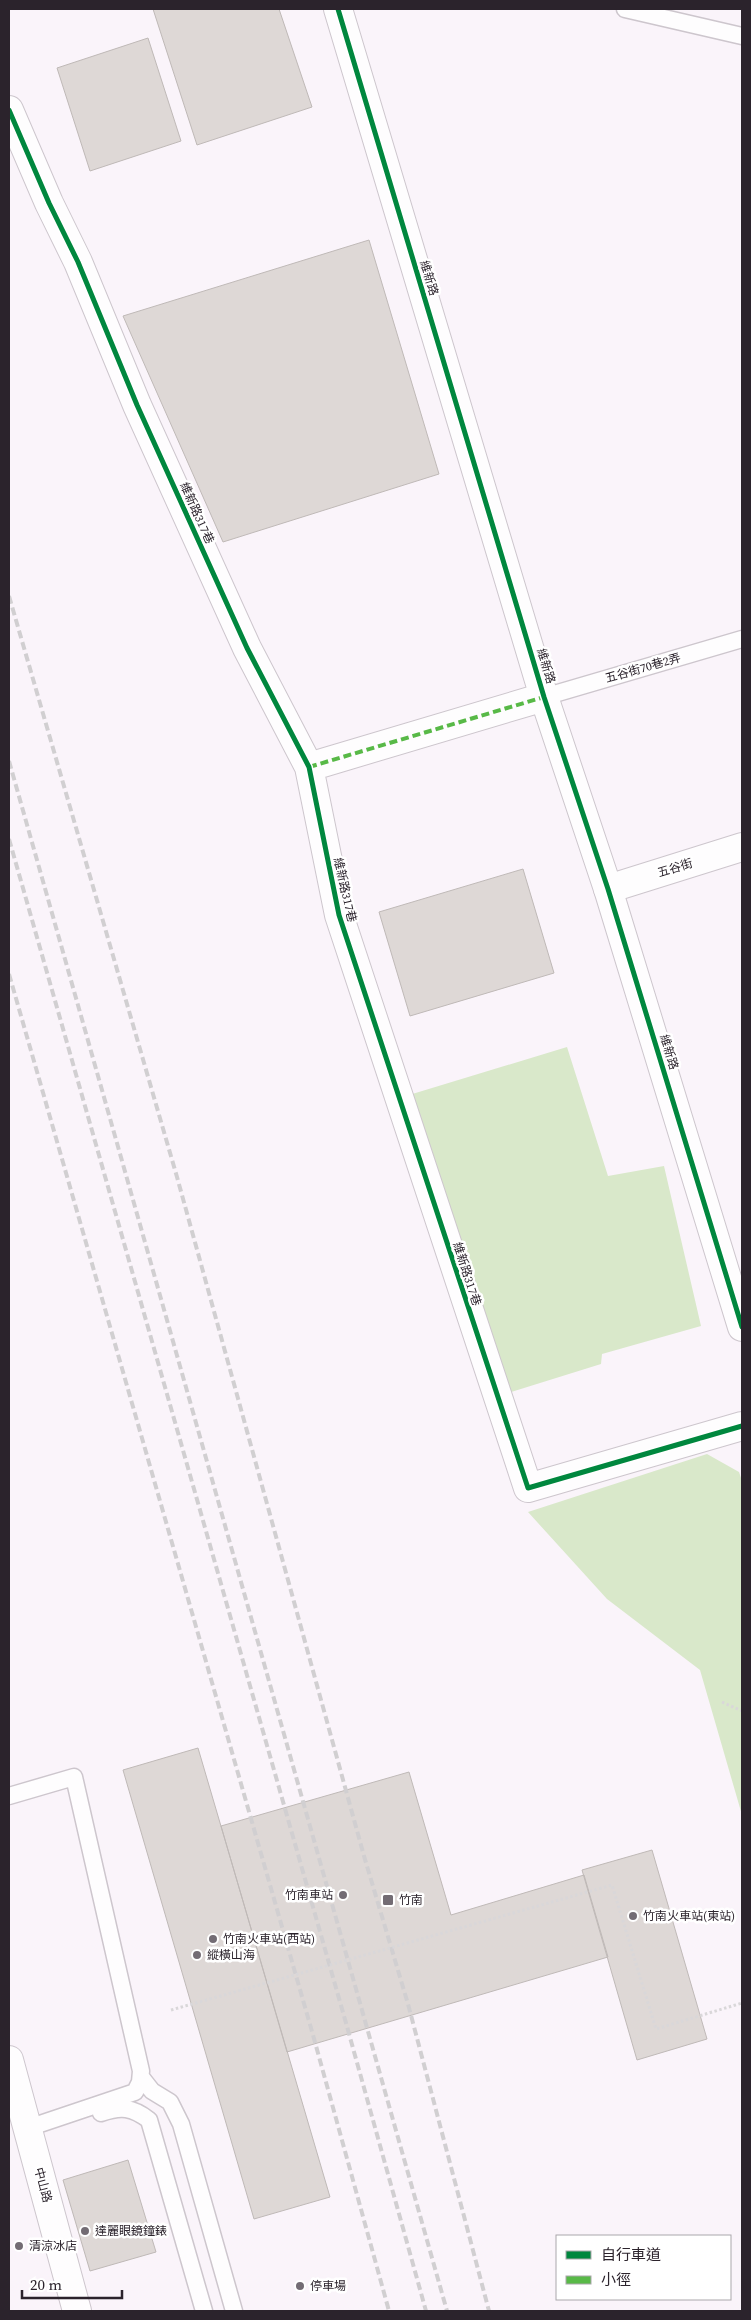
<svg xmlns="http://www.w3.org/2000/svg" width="751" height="2320" font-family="'Source Serif 4','Noto Sans TC',serif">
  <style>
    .green { fill: #d9e8ca }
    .building { fill: #ded8d6; stroke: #bfb9b7 }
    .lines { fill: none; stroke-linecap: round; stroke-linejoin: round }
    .lane-casing { stroke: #cdc6cd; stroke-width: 19 }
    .street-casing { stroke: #cdc6cd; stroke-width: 30 }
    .secondary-casing { stroke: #cdc6cd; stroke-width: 30 }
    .path { stroke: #d9d7d9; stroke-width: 3; stroke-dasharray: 2.5 2.5; stroke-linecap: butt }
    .lane { stroke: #fefdfe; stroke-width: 16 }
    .street { stroke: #fefdfe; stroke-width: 28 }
    .secondary { stroke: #fefdfe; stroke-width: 28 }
    .rail { stroke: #d1cfd1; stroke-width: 4; stroke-dasharray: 8 4; stroke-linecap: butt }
    .path-bridge { stroke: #d9d7d9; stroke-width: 3; stroke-dasharray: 2.5 2.5; stroke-linecap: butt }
    .quiet { stroke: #58b947; stroke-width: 4; stroke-dasharray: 8 4; stroke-linecap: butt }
    .cycleway-casing { stroke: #fff; stroke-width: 8 }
    .cycleway { stroke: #00873e; stroke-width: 5 }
    .poi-dot { fill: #736c74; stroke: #fff; stroke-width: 2 }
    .labels { text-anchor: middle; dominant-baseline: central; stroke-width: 5; stroke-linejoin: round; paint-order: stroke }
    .street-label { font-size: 12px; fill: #2b232c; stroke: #fff }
    .poi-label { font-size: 12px; fill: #2b232c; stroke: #fff; text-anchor: start }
  </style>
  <rect width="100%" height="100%" fill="#faf4fa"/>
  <!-- green -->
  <path class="green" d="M567,1047L608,1176L664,1166L701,1326L602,1354L601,1364L505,1394L409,1095Z
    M707,1454L739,1472L742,1481V1815L700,1670L607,1599L528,1512Z"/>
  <!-- building -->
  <path class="building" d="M153,9H279L312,107L197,145Z
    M148,38L181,141L90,171L57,68Z
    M369,240L439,474L223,542L123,316Z
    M523,869L554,973L410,1016L379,912Z
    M198,1748L330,2197L254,2219L123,1770Z
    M409,1772L451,1915L584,1875L608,1957L287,2052L221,1826Z
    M652,1850L707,2039L637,2060L582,1870Z
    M128,2160L156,2252L90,2271L63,2180Z"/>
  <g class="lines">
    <defs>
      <path id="lane" d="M625,9L742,36
        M544,697L742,639
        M9,1796L74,1777L141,2071L140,2082L135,2092L28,2128
        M141,2077L152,2091L170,2102L181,2124L234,2311
        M101,2113C121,2106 132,2107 149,2120L204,2311"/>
      <path id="street" d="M9,110L49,203L78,262L137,405L247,648L309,767L339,915L528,1488L742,1426
        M309,767L544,697
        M608,889L742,847
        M9,2060L77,2311"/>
      <path id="secondary" d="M338,9L544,697L608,889L742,1327"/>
    </defs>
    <!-- lane casing -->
    <use href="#lane" class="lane-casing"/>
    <!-- street casing -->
    <use href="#street" class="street-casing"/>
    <!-- secondary casing -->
    <use href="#secondary" class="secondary-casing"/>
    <!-- path -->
    <path class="path" d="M722,1702L742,1711"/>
    <!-- lane -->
    <use href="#lane" class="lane"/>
    <!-- street -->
    <use href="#street" class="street"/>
    <!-- secondary -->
    <use href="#secondary" class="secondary"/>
    <!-- rail -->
    <path class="rail" d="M9,596L177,1177L364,1856L408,2004L489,2311
      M9,761L447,2311
      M9,839L346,2023L426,2311
      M9,974L313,2035L389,2311"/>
    <!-- path-bridge -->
    <path class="path-bridge" d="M171,2010L612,1885L656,2029L742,2003"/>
    <!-- quiet -->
    <path class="quiet" d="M309,767L544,697"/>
    <defs>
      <path id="cycleway" d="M338,9L544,697L608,889L742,1327
        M9,110L49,203L78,262L137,405L247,648L309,767L339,915L528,1488L742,1426"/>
    </defs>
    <!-- cycleway casing -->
    <use href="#cycleway" class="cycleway-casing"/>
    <!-- cycleway -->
    <use href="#cycleway" class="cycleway"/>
  </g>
  <!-- markers -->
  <g class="poi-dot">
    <circle cx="343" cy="1895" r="5"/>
    <rect x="382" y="1894" width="12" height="12" rx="2.5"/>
    <circle cx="633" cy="1916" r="5"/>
    <circle cx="213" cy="1939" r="5"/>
    <circle cx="197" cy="1955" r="5"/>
    <circle cx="85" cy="2231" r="5"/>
    <circle cx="19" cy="2246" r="5"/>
    <circle cx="300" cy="2286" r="5"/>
  </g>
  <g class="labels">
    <!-- street labels -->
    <g class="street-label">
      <text transform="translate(429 278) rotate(73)">維新路</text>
      <text transform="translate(197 513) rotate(66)">維新路317巷</text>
      <text transform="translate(546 666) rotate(73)">維新路</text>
      <text transform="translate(643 668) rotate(-16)">五谷街70巷2弄</text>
      <text transform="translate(675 868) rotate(-17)">五谷街</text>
      <text transform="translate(345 890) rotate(77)">維新路317巷</text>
      <text transform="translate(669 1052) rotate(73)">維新路</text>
      <text transform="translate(467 1274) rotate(72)">維新路317巷</text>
      <text transform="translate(43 2185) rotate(75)">中山路</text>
    </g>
    <!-- poi labels -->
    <g class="poi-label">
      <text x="333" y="1895" text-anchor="end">竹南車站</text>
      <text x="399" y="1900">竹南</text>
      <text x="643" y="1916">竹南火車站(東站)</text>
      <text x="223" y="1939">竹南火車站(西站)</text>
      <text x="207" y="1955">縱橫山海</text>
      <text x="95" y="2231">達麗眼鏡鐘錶</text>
      <text x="29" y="2246">清涼冰店</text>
      <text x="310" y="2286">停車場</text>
    </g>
  </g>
  <!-- border -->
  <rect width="751" height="2320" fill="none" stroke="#2b232c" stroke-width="20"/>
  <!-- legend -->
  <rect x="556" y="2235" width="175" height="65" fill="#ffffff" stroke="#aaa7ab"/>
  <rect x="566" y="2251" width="25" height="8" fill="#00873e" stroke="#aaa7ab"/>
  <text x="601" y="2260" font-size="15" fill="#2b232c">自行車道</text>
  <rect x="566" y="2276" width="25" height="8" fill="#58b947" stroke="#aaa7ab"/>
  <text x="601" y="2285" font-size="15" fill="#2b232c">小徑</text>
  <!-- scale -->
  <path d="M22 2290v8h100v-8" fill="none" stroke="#2b232c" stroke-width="2.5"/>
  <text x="30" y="2290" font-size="15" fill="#2b232c" stroke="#ffffff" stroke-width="4" paint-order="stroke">20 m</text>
</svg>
